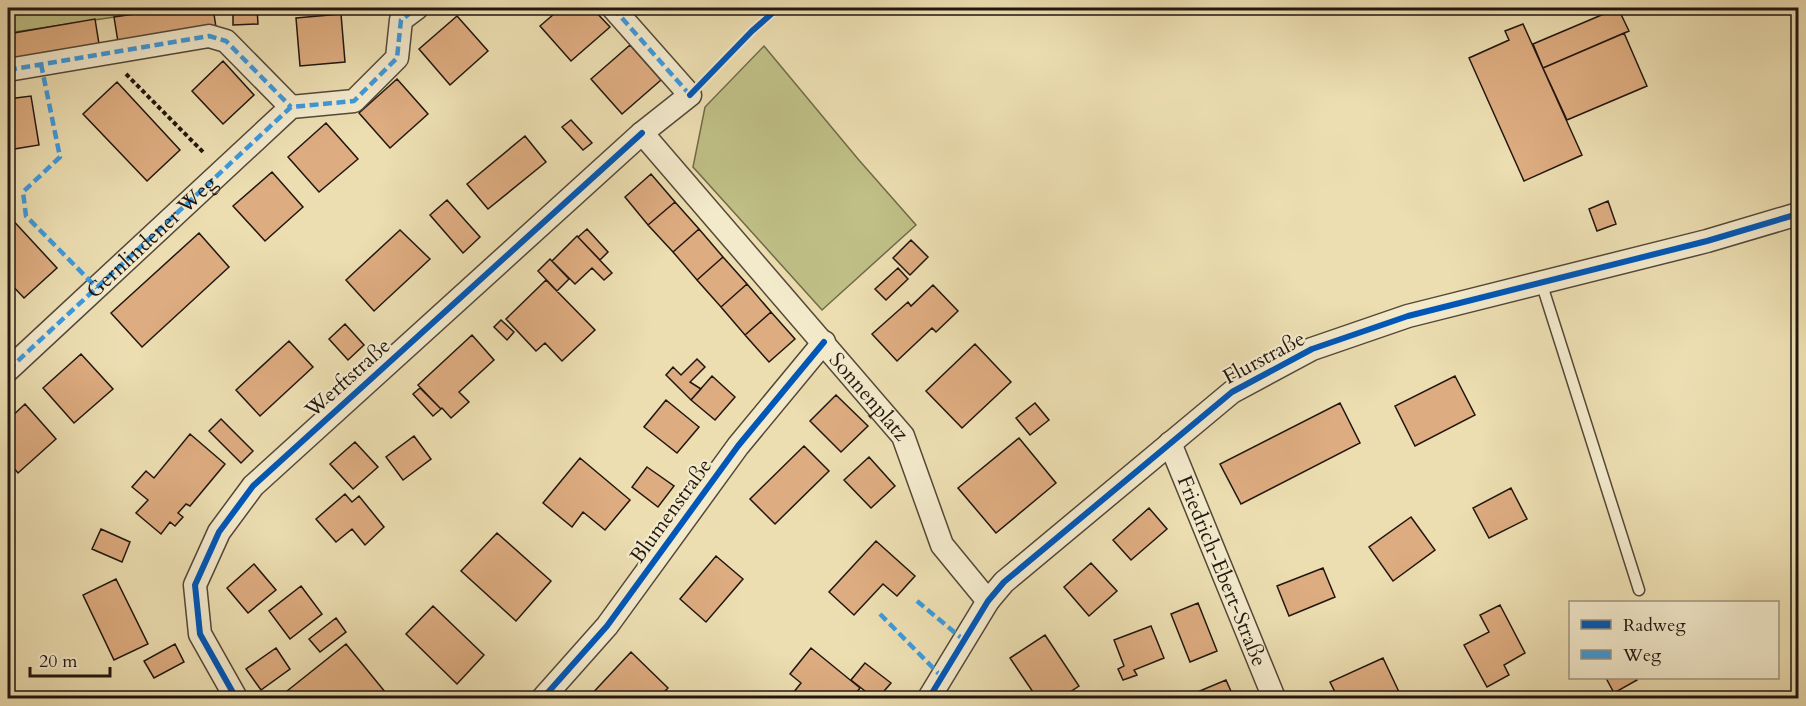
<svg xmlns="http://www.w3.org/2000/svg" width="1806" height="706" font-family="Cardo,serif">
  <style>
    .green { fill: #bfbf86; stroke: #706a4a; stroke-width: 1.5 }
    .building { fill: #ddac80; stroke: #21160f; stroke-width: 1.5 }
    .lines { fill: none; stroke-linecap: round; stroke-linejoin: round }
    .lane-casing { stroke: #544838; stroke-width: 13 }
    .street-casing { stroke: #544838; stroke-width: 25 }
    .path { stroke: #21160f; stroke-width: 4; stroke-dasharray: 4.5 3; stroke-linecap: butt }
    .lane { stroke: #f3eacc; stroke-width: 10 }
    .street { stroke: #f3eacc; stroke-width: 22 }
    .quiet { stroke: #3c9ade; stroke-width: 4.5; stroke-dasharray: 9 4.5; stroke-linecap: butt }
    .cycleway-casing { stroke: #f3eacc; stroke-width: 10 }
    .cycleway { stroke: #0057b8; stroke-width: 6 }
    .labels { text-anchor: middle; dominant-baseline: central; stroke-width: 4.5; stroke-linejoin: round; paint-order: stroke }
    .street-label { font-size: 21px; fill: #21160f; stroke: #f3eacc }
  </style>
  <rect width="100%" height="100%" fill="#ecdeb1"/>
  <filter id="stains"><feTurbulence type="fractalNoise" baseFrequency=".00333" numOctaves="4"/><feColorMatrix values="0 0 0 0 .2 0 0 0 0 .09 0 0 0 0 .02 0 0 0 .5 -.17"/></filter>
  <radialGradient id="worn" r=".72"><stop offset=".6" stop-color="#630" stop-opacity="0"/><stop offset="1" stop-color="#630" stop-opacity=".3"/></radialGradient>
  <!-- green -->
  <path class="green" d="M8,8H175L8,33Z
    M764,46L858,159L916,225L822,310L693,167L705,107Z"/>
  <!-- building -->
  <path class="building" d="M175,8H213L216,27L118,42L114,17Z
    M233,8H257L258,24L233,25Z
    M561,8H592L610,27L571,61L540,26Z
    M1618,8L1629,31L1543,68L1533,44Z
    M341,14L345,62L300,66L296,18Z
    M457,16L488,51L450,85L419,49Z
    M95,19L99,44L8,59V34Z
    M1523,24L1582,155L1524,181L1469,58L1509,40L1505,31Z
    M1624,33L1647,86L1567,120L1543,68Z
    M630,45L661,80L622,114L591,79Z
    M223,61L254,95L223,124L192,91Z
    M397,79L428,114L390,148L359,113Z
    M117,82L180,150L147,181L83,114Z
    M31,96L39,145L8,150V99Z
    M571,120L592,143L583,150L562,127Z
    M326,123L358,159L319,192L288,157Z
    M525,136L546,162L488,209L467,184Z
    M272,172L303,207L265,241L233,206Z
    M651,174L675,202L648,225L625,197Z
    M447,200L480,237L463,253L430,215Z
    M1608,201L1616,224L1597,231L1589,209Z
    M675,202L699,229L673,252L648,225Z
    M8,215L57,268L24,298L8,281Z
    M587,229L608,252L600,260L578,237Z
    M699,229L723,257L697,280L673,252Z
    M400,230L430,259L374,311L346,280Z
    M199,233L229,267L142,347L111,313Z
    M577,236L612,273L604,280L592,268L575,284L552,261Z
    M911,240L928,257L910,275L893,258Z
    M723,257L747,284L721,307L697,280Z
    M550,259L569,279L557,291L538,271Z
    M898,268L908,279L886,300L875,289Z
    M546,280L595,330L562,361L545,343L536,351L506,319Z
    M747,284L771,312L745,335L721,307Z
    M933,285L958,311L936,332L932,328L897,361L872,334L908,302L911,306Z
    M771,312L795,339L769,362L745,335Z
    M501,320L514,332L507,340L494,327Z
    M345,324L364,345L348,360L329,339Z
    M472,335L494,360L459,392L469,402L451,418L442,408L441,409L418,385Z
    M289,341L313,367L260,416L236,390Z
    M975,344L1011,382L962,428L926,391Z
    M81,354L113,389L74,423L43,388Z
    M697,359L705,367L690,382L701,389L691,400L666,375L673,367L681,375Z
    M712,376L735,397L715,420L691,400Z
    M1455,376L1475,415L1415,446L1395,406Z
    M420,388L441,409L433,416L413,394Z
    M836,395L868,426L841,452L810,421Z
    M666,400L699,427L677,453L644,427Z
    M1035,403L1049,420L1030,435L1016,418Z
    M1340,403L1360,443L1241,504L1220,464Z
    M25,404L56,439L18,473L8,461V420Z
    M221,419L253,451L241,463L209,431Z
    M190,434L225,464L190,506L186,504L178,513L183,517L175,526L170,522L161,534L136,513L148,500L132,487L146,471L154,478Z
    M414,436L431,459L403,480L386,457Z
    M1019,438L1056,483L996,533L958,488Z
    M355,442L378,467L353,489L330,464Z
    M804,446L829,471L775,524L750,499Z
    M869,457L895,486L871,508L844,480Z
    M580,458L630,500L605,530L583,512L572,527L543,503Z
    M647,467L674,486L658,507L632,487Z
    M1511,488L1527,519L1489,538L1473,508Z
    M345,494L352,502L359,496L384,527L365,545L352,529L336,542L316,519Z
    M1149,508L1167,529L1131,560L1113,540Z
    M1411,517L1435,550L1393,581L1369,547Z
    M101,529L130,542L122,562L92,549Z
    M497,533L551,581L516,621L461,571Z
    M876,541L915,576L897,596L883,584L854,615L829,592Z
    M716,556L743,579L706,622L680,599Z
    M1091,563L1117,591L1089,616L1064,587Z
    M254,564L276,590L248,613L227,588Z
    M1323,568L1335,597L1289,616L1277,586Z
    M116,579L148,644L114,660L83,595Z
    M301,586L322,614L290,639L269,611Z
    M1198,603L1217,651L1190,662L1171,614Z
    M1500,605L1525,653L1504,665L1509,675L1487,687L1464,645L1489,632L1480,615Z
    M433,606L484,655L457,684L406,634Z
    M336,618L346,632L320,652L309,639Z
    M1151,626L1164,658L1134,670L1137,675L1123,680L1118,669L1124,666L1114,640Z
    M1045,635L1079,686L1061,698H1037L1010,658Z
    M175,644L184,662L154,678L144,661Z
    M346,644L390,698H337L334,695L330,698H293L287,691Z
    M276,648L290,669L261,690L246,669Z
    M811,648L860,688L852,698H789L801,683L790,674Z
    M631,652L668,688L658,698H647L641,693L636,698H588Z
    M1383,658L1400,694L1389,698H1338L1330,682Z
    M865,663L891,683L878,698H874L851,680Z
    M1606,678H1635L1637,680L1614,693Z
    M1226,680L1234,698H1183Z"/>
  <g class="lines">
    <defs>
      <path id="lane" d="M1541,282L1639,590"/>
      <g id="street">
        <path d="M8,70L209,36L226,41L291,107"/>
        <path id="s1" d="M642,133L903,436L942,545L988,601"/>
        <path id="s2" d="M8,370L291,107L354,101L397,58L401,20L417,8"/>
        <path id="s3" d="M1170,443L1274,698"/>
        <path d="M236,698L200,634L195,585L219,532L253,486L642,133L690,95L613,8"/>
        <path d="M543,698L607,626L738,446L824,342"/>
        <path d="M929,698L988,601L1004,582L1232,392L1312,349L1408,316L1707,241L1798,214"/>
      </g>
    </defs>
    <!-- lane casing -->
    <use href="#lane" class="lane-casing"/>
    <!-- street casing -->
    <use href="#street" class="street-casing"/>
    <!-- path -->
    <path class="path" d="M126,74L205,154
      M706,79L778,8"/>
    <!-- lane -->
    <use href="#lane" class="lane"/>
    <!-- street -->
    <use href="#street" class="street"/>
    <!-- quiet -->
    <path class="quiet" d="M613,8L690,95
      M41,64L60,157L23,192L26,216L97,288
      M8,70L209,36L226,41L291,107
      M8,370L291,107L354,101L397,58L401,20L417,8
      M917,601L965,641
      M880,614L943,678"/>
    <defs>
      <path id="cycleway" d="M690,95L752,31L778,8
        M236,698L200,634L195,585L219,532L253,486L642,133
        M543,698L607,626L738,446L824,342
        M929,698L988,601L1004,582L1232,392L1312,349L1408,316L1707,241L1798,214"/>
    </defs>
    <!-- cycleway casing -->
    <use href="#cycleway" class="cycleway-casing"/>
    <!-- cycleway -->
    <use href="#cycleway" class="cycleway"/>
  </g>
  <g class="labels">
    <!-- street labels -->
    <g class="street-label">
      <text stroke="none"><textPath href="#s2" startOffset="196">Gernlindener Weg</textPath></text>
      <text transform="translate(1264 358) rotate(-28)">Flurstraße</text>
      <text transform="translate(348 378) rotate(-42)">Werftstraße</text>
      <text stroke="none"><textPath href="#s1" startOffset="348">Sonnenplatz</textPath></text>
      <text transform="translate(671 511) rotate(-54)">Blumenstraße</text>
      <text stroke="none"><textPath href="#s3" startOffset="138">Friedrich-Ebert-Straße</textPath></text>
    </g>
  </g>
  <!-- margin -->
  <rect width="1806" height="706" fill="none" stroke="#ecdeb1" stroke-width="30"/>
  <rect x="9" y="9" width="1788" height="688" fill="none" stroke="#21160f" stroke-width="3"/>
  <rect x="15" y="15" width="1776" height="676" fill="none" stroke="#21160f" stroke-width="1.5"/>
  <!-- legend -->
  <rect x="1569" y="601" width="210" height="78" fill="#f3eacc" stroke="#9f9580" stroke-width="1.5"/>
  <rect x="1581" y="620" width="30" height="9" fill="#0057b8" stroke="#9f9580" stroke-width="1.5"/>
  <text x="1623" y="631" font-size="18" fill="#21160f">Radweg</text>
  <rect x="1581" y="650" width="30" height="9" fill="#3c9ade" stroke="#9f9580" stroke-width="1.5"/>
  <text x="1623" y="661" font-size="18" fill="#21160f">Weg</text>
  <!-- scale -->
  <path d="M30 667v9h80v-9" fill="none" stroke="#21160f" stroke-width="3"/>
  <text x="39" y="667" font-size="18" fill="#21160f" stroke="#f3eacc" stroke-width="4.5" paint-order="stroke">20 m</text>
  <rect width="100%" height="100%" filter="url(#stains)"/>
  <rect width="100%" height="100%" fill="url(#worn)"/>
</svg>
